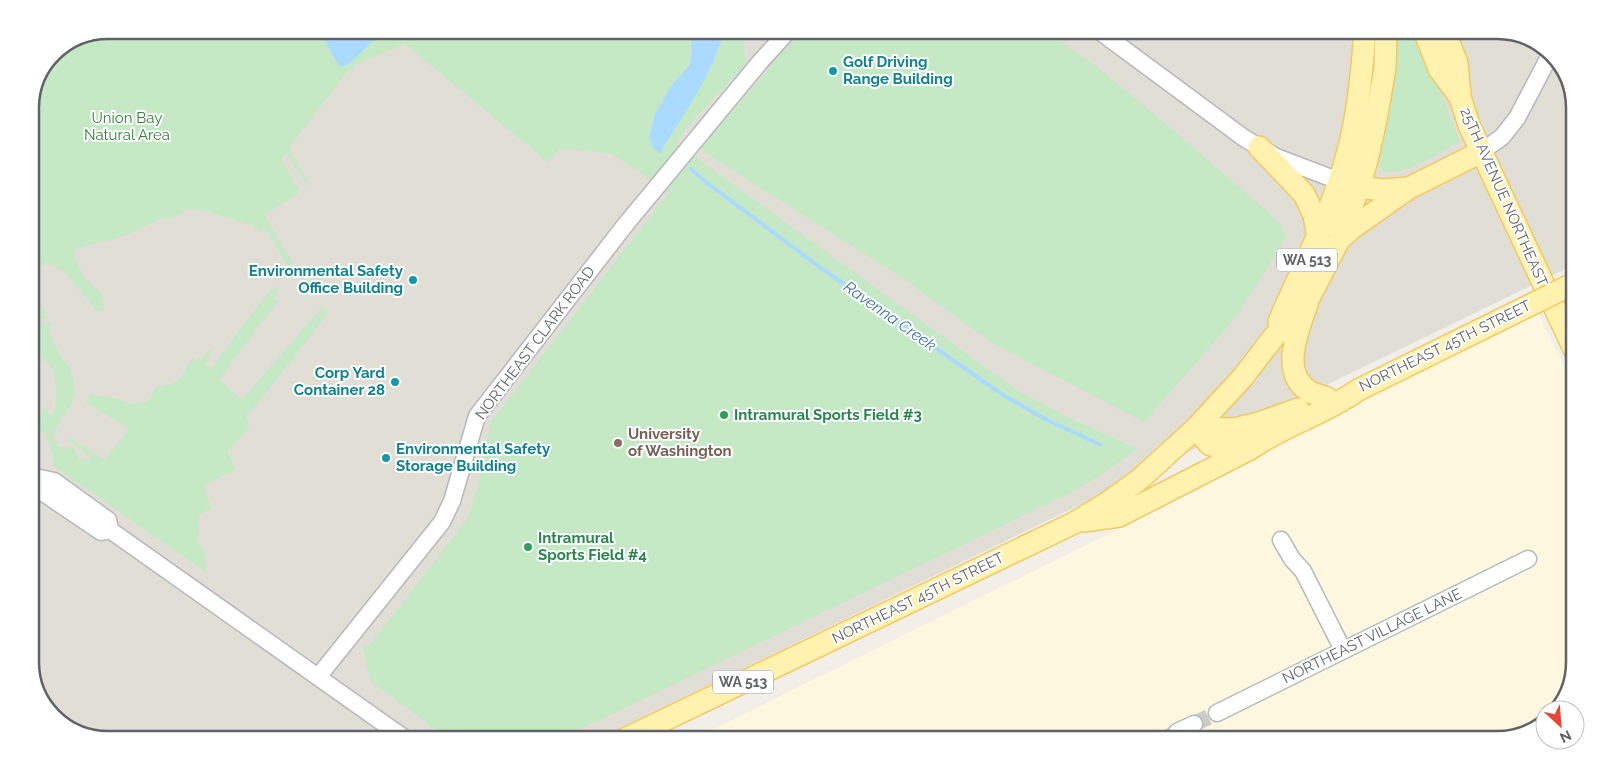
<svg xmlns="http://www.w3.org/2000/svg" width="1605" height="770" font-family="Raleway,sans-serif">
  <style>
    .commercial { fill: #fef7e0 }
    .education { fill: #e1ded6 }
    .green { fill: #c5e8c5 }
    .water { fill: #aadaff }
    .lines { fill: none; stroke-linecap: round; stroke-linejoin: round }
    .stream { stroke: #aadaff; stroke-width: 4 }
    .minor-tunnel { stroke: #ccccc8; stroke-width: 16; stroke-dasharray: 16 8; stroke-linecap: butt }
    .minor-casing { stroke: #b5b8bc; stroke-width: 19 }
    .major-casing { stroke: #f2c960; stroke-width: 24 }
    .minor { stroke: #fff; stroke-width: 16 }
    .major { stroke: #fff2af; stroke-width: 21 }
    .major-bridge-casing { stroke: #f2c960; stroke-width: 24; stroke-linecap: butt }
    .major-bridge { stroke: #fff2af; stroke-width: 21 }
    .culture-dot { fill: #0f9aa8; stroke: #fff; stroke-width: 2 }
    .leisure-dot { fill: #2e9e5b; stroke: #fff; stroke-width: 2 }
    .education-dot { fill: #8d6e63; stroke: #fff; stroke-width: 2 }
    .labels { text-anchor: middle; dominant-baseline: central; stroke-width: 4; stroke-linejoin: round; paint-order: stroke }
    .shield { fill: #fff; stroke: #8f9295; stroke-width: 1 }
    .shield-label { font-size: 14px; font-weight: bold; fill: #5f6368 }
    .culture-label { font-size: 15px; font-weight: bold; fill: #0d838f; stroke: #fff; text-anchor: start }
    .park-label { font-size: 15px; fill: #348238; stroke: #fff }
    .street-label { font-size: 15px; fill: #5f6368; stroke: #fff }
    .leisure-label { font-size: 15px; font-weight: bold; fill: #27864d; stroke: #fff; text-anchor: start }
    .education-label { font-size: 15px; font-weight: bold; fill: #785e54; stroke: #fff; text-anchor: start }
    .water-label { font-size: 16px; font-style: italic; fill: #4174aa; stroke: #fff }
    .rim { fill: none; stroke: #5f6368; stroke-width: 2.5 }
  </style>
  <rect width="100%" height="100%" fill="#f1efe8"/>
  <!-- commercial -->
  <path class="commercial" d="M1538,313L1575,389V662L1567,696L1555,710H1545V721L1540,727L1497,740H691L1202,488L1217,471Z"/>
  <!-- education -->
  <path class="education" d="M108,30H1497L1531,38L1562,65L1575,103V289L1565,269L596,740H108L74,732L43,706L30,667V103L53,53Z"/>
  <!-- green -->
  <path class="green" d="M108,30H705L696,36L691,45C695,64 683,73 672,86C665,94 660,105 655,114L662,153V149C684,112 713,72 724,30H740L744,45L746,63C724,90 695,114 676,143L1018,391L1077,422L1138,449L1088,483L1072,492L602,719L553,740H450L370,681L363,647L364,645L369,646L468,518L478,486L491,422L669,192L612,154L560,148L548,162L405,44L355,65L352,70L347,71L289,148L312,188L304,181L286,153L281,159L299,190L297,191L298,194L264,215L293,263L288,267L266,229L259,231L251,223L248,225L207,211L184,209L185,212L166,220L164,217L124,236L75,249L74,255L83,276L101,293L105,309L97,311L65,273L47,262L30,275V103L53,53Z
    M802,30H1042L1096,66L1167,125L1278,221L1286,238L1236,317L1144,422L992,343L907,281L715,159L700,148Z
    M1396,30H1417L1459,139L1457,143C1441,152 1403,177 1385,171C1384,171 1380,167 1378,167L1381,161L1379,159L1388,123L1383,122Z
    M30,277L36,296L49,319L30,317Z
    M280,286L272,299L278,301L219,379L242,400L322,307L328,313L262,398L246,415L249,428L227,451L235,470L204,485L211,508L199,515L197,543L204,550L207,573L54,466V458L46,434L36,426L45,405L49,415L54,413L56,399V385L53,370L30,342V323H52L48,330L60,355L70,368L75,390L71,405L57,427L53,437L59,447L73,448L79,459L92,460L90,457L72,443L68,436L105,460L129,429L86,402L90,395L110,397L130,404L146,402L151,398L154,388C162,385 176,385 181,377C185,371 188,364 192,358L197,361L214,346L205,364L212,368L252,313L271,290Z"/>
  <!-- water -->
  <path class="water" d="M321,30H359L372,36L374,40L349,64L340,67L331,53Z
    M705,30H724C715,70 684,114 662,149L661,154L652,147L649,137L655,114L671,86L689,66L692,51L691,45L692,40Z"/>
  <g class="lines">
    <!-- stream -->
    <path class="stream" d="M691,169L703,180L821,268L1003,395L1047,420L1101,445"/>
    <!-- minor-tunnel -->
    <path class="minor-tunnel" d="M1194,724L1217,713
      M1162,740L1177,732"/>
    <defs>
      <path id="minor" d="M1098,30L1244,138L1276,157L1339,181
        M1481,152L1502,137L1517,118L1550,55
        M30,474L35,477L54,481L108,520L110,530L407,740
        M35,477L42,492L101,532L110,530
        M1281,540L1292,559L1303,571L1343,650
        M318,677L442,522L452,501L477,416L626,224L760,62L789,30
        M1217,713L1528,559
        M1177,732L1194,724"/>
      <path id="major" d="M1424,30L1439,69L1460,97
        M1444,30L1457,63L1460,97L1469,125L1575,351
        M1259,147L1304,194L1314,215L1318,238
        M1346,183L1359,187L1383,190L1409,188L1481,152
        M1339,240L1351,229L1409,188
        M1307,304C1298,331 1278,375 1312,393C1317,395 1323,396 1327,398
        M1279,322C1302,267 1332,213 1347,155C1358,115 1362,72 1365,30
        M1196,428L1234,429L1259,423L1298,409
        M1196,428L1209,444L1222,449L1246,444
        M1084,521L1119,516L1250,449C1284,425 1325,414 1358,390
        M623,740L1074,523L1107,503L1139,480L1196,428L1243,377L1273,338L1310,296L1339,240L1359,187L1367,160L1376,120L1385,68L1386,30"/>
    </defs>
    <!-- minor casing -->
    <use href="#minor" class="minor-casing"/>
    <!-- major casing -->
    <use href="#major" class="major-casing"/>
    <!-- minor -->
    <use href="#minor" class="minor"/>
    <!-- major -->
    <use href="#major" class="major"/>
    <defs>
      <path id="major-bridge" d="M1358,390L1575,283"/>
    </defs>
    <!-- major-bridge casing -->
    <use href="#major-bridge" class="major-bridge-casing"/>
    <!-- major-bridge -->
    <use href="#major-bridge" class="major-bridge"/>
  </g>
  <!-- markers -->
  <g class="culture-dot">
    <circle cx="833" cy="71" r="5"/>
    <circle cx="413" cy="280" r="5"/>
    <circle cx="395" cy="382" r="5"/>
    <circle cx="386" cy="458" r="5"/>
  </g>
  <g class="leisure-dot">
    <circle cx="724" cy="415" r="5"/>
    <circle cx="528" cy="547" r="5"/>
  </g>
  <circle class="education-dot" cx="618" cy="443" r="5"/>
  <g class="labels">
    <!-- shield labels -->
    <g class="shield">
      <rect x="1277" y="248.5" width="60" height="23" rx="4"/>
      <rect x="713" y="670.5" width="60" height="23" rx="4"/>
    </g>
    <g class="shield-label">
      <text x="1307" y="260">WA 513</text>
      <text x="743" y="682">WA 513</text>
    </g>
    <!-- culture labels -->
    <g class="culture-label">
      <text x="843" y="62">Golf Driving<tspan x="843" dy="17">Range Building</tspan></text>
      <text x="403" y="271" text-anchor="end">Environmental Safety<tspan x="403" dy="17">Office Building</tspan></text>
      <text x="385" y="373" text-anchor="end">Corp Yard<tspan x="385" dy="17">Container 28</tspan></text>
      <text x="396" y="449">Environmental Safety<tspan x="396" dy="17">Storage Building</tspan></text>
    </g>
    <!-- park labels -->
    <g class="park-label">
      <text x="127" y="118">Union Bay<tspan x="127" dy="17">Natural Area</tspan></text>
    </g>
    <!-- street labels -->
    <g class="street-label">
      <text transform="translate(1504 197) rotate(66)">25TH AVENUE NORTHEAST</text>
      <text transform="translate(535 343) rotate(-53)">NORTHEAST CLARK ROAD</text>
      <text transform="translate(1445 346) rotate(-26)">NORTHEAST 45TH STREET</text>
      <text transform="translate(918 598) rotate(-26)">NORTHEAST 45TH STREET</text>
      <text transform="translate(1372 636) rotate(-26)">NORTHEAST VILLAGE LANE</text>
    </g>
    <!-- leisure labels -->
    <g class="leisure-label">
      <text x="734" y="415">Intramural Sports Field #3</text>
      <text x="538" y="538">Intramural<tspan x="538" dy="17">Sports Field #4</tspan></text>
    </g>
    <!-- education labels -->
    <g class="education-label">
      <text x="628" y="434">University<tspan x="628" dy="17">of Washington</tspan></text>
    </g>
    <!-- water labels -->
    <g class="water-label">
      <text transform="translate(890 316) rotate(35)">Ravenna Creek</text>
    </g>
  </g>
  <!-- crop -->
  <path d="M0 0H1605V770H0ZM108 39H1497A69 69 0 0 1 1566 108V662A69 69 0 0 1 1497 731H108A69 69 0 0 1 39 662V108A69 69 0 0 1 108 39Z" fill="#fff" fill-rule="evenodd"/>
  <path class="rim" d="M108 39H1497A69 69 0 0 1 1566 108V662A69 69 0 0 1 1497 731H108A69 69 0 0 1 39 662V108A69 69 0 0 1 108 39Z"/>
  <!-- north arrow -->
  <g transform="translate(1560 725) rotate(154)"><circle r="24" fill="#ffffff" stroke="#bfc1c3"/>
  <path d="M0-4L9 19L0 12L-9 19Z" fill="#ea4335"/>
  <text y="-8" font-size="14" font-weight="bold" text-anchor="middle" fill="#5f6368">N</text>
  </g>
</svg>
